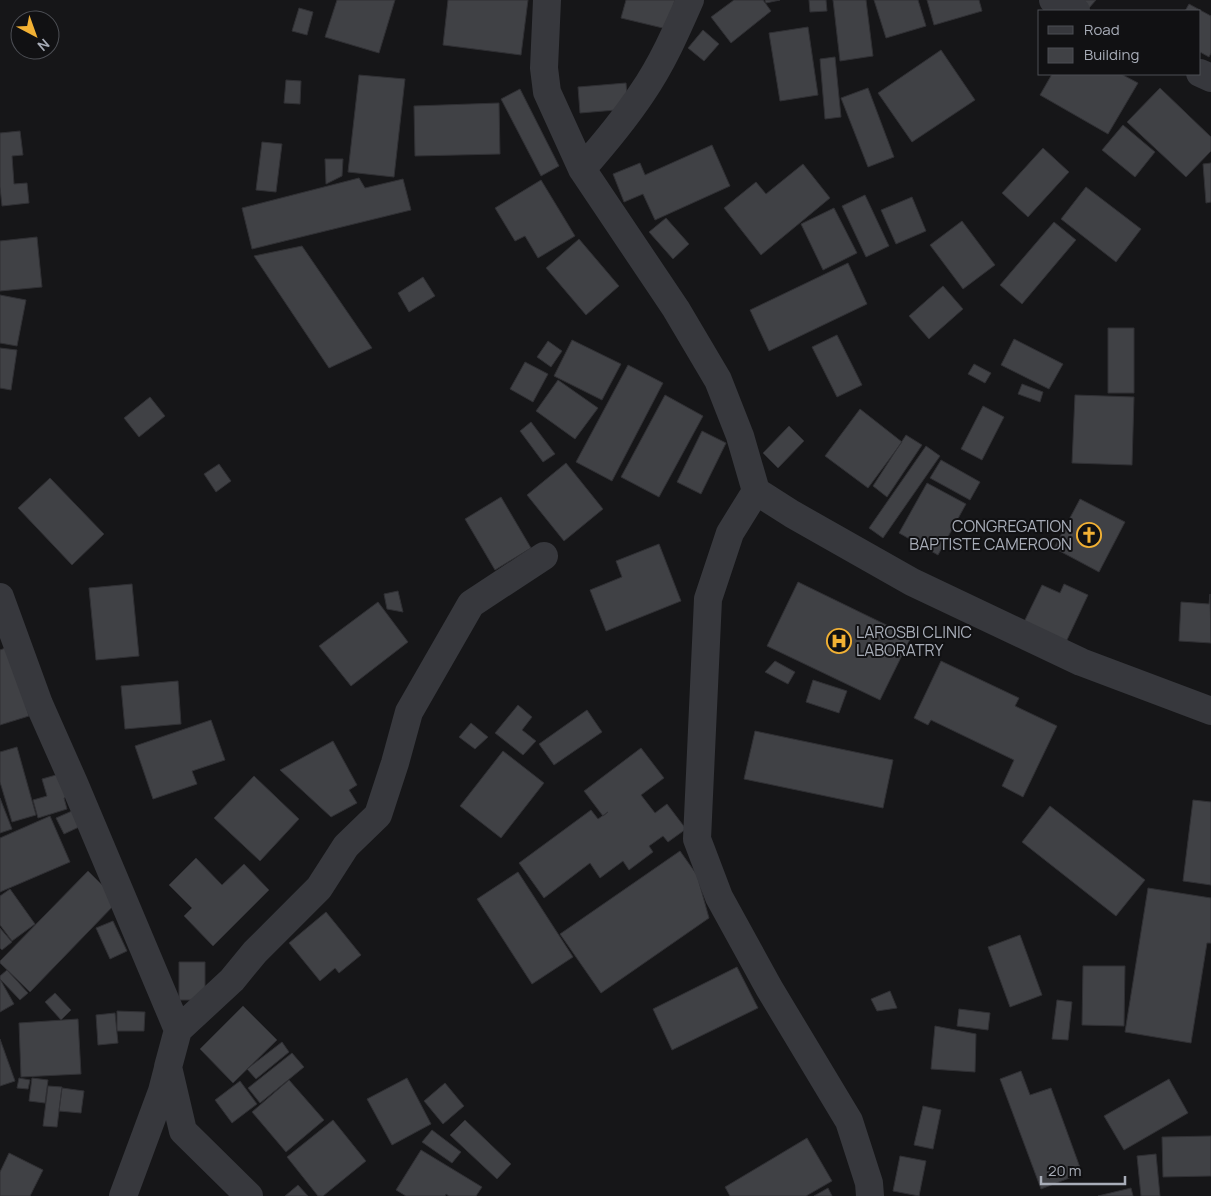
<svg xmlns="http://www.w3.org/2000/svg" width="1211" height="1196" font-family="Manrope,sans-serif">
  <style>
    .building { fill: #404145; stroke: #303034 }
    .lines { fill: none; stroke-linecap: round; stroke-linejoin: round }
    .minor { stroke: #37383d; stroke-width: 28 }
    .labels { text-anchor: middle; dominant-baseline: central; stroke-width: 4; stroke-linejoin: round; paint-order: stroke }
    .poi-label { font-size: 16px; fill: #a8adb8; stroke: #111113; text-anchor: end }
  </style>
  <rect width="100%" height="100%" fill="#161618"/>
  <!-- building -->
  <path class="building" d="M337,0H395L379,53L325,37Z
    M448,0H528L521,55L443,45Z
    M626,0H675L667,29L621,18Z
    M734,0H763L771,11L731,43L711,17Z
    M765,0H780L766,3Z
    M809,0H826L827,11L810,12Z
    M833,0H866L873,56L840,61Z
    M874,0H918L926,26L886,38Z
    M927,0H979L982,11L934,25Z
    M1080,0H1096L1089,8Z
    M1189,4L1211,16V53L1209,57L1200,52V11H1185Z
    M299,8L313,12L307,35L292,31Z
    M808,27L818,95L780,101L769,33Z
    M703,30L719,44L704,61L688,48Z
    M941,50L975,100L912,142L878,93Z
    M835,57L841,117L825,119L820,59Z
    M1052,74H1121L1138,83L1108,134L1040,95Z
    M359,75L405,79L394,177L348,172Z
    M286,80L301,81L300,104L284,103Z
    M626,83L628,109L580,113L578,87Z
    M868,88L894,157L868,167L841,98Z
    M1160,88L1211,137V151L1186,177L1127,122Z
    M520,89L559,166L541,176L501,99Z
    M499,103L500,154L415,156L414,106Z
    M1123,125L1155,152L1135,177L1102,150Z
    M20,131L23,155L12,156L14,184L27,183L29,203L2,206L0,187V133Z
    M262,142L282,144L276,192L256,190Z
    M712,145L730,186L655,220L643,194L624,202L613,174L640,163L645,175Z
    M1043,148L1069,172L1028,217L1002,193Z
    M325,159H343L342,176L326,184Z
    M1211,163V202L1206,203L1203,164Z
    M803,164L830,198L761,255L724,208L756,182L766,194Z
    M359,178L365,188L403,179L411,210L252,249L242,208Z
    M541,180L575,236L538,258L525,236L515,241L495,208Z
    M1086,187L1141,229L1116,262L1061,219Z
    M865,195L889,246L866,257L842,206Z
    M912,197L926,231L896,244L881,210Z
    M834,208L857,253L823,270L801,224Z
    M666,218L689,244L673,259L649,232Z
    M962,221L995,265L963,289L930,245Z
    M1054,222L1076,240L1022,304L1000,285Z
    M37,237L42,287L0,291V241Z
    M579,239L619,286L586,315L546,268Z
    M302,246L372,348L329,368L254,256Z
    M848,263L867,304L769,351L750,310Z
    M423,277L435,296L409,312L398,293Z
    M943,286L963,309L929,339L909,316Z
    M0,295L26,300L17,346L0,343Z
    M1108,328H1134V393H1108Z
    M837,335L862,385L837,397L812,347Z
    M1014,339L1063,364L1049,389L1001,365Z
    M572,340L621,364L602,400L554,376Z
    M548,341L562,351L551,367L537,357Z
    M0,348L17,350L11,390L0,388Z
    M525,362L548,374L533,402L510,389Z
    M974,364L991,373L985,383L968,374Z
    M628,365L663,383L612,481L576,462Z
    M558,380L598,408L575,439L536,411Z
    M1022,384L1043,392L1040,402L1018,394Z
    M665,395L703,416L659,497L621,477Z
    M1075,395L1134,397L1132,465L1072,463Z
    M150,397L165,416L139,437L124,418Z
    M983,406L1004,417L982,460L961,449Z
    M860,409L902,442L868,488L825,456Z
    M531,422L555,454L543,462L520,431Z
    M789,426L804,441L778,468L763,453Z
    M702,431L726,443L701,494L677,482Z
    M906,435L922,445L887,497L873,486Z
    M926,446L940,456L883,538L869,528Z
    M941,460L980,482L970,500L930,478Z
    M566,463L603,509L564,541L527,495Z
    M219,464L231,481L216,492L204,474Z
    M50,478L104,534L72,565L18,508Z
    M927,483L966,504L938,555L899,533Z
    M501,497L531,548L495,570L465,519Z
    M1080,499L1125,522L1099,572L1054,548Z
    M659,544L681,601L606,631L590,590L622,577L616,561Z
    M798,582L911,637L880,700L767,646Z
    M132,584L139,656L96,660L89,588Z
    M1064,584L1088,595L1066,642L1024,622L1042,585L1060,593Z
    M398,591L403,612L387,609L384,594Z
    M1210,594L1211,643L1179,641L1181,602L1209,604Z
    M378,602L408,642L351,686L319,646Z
    M8,647L29,716L0,725V650Z
    M775,661L795,672L788,684L765,672Z
    M941,661L1019,698L1015,706L1057,726L1023,797L1002,786L1014,760L931,720L928,725L914,718Z
    M813,680L847,691L839,713L806,702Z
    M178,681L181,724L125,729L121,686Z
    M518,705L532,717L522,730L536,741L523,755L495,733Z
    M587,710L602,732L554,765L539,744Z
    M211,720L225,760L192,771L197,784L153,799L135,746Z
    M471,723L488,737L475,749L459,737Z
    M755,731L893,760L883,808L744,779Z
    M333,741L357,785L349,790L357,803L331,817L280,770Z
    M17,747L36,815L12,822L0,782V752Z
    M641,748L664,778L641,795L655,813L667,804L686,829L668,842L663,836L649,846L653,852L629,870L623,861L600,878L590,863L544,898L519,863L591,810L598,819L608,812L603,816L584,791Z
    M503,751L544,783L501,838L460,806Z
    M63,773L70,796L64,798L67,809L38,818L33,800L47,796L42,779Z
    M254,776L299,819L260,861L214,818Z
    M0,798L12,829L0,833Z
    M1193,800L1211,802V885L1183,881Z
    M1050,806L1145,880L1116,916L1022,842Z
    M72,811L79,827L64,834L56,818Z
    M50,816L70,862L0,892V838Z
    M680,851L697,875L709,918L601,993L560,934Z
    M196,858L222,885L244,864L269,890L213,946L184,916L192,908L169,885Z
    M88,871L118,901L30,992L0,963V961Z
    M518,872L573,957L532,984L477,899Z
    M1148,888L1211,898V943H1207L1191,1043L1125,1032Z
    M10,889L35,924L12,941L0,925V896Z
    M326,912L361,955L339,973L335,968L320,981L289,943Z
    M113,921L127,951L110,959L96,928Z
    M0,928L12,942L2,950L0,948Z
    M1020,935L1042,995L1010,1007L988,947Z
    M179,962H205V1000H179Z
    M1083,966H1125L1124,1026L1082,1025Z
    M737,967L758,1008L672,1050L653,1009Z
    M7,970L28,993L20,1000L0,979V976Z
    M0,979L14,1004L0,1012Z
    M890,991L897,1008L877,1011L871,999Z
    M55,993L71,1010L61,1020L45,1002Z
    M1057,1000L1072,1002L1068,1040L1052,1039Z
    M243,1006L277,1040L233,1083L200,1049Z
    M959,1009L990,1013L988,1030L957,1026Z
    M117,1011L145,1012L144,1031H117Z
    M115,1013L118,1043L98,1045L96,1015Z
    M78,1019L81,1074L21,1077L19,1023Z
    M935,1026L976,1034L975,1072L931,1069Z
    M0,1039L15,1081L0,1086Z
    M282,1042L289,1052L256,1079L247,1069Z
    M292,1053L304,1067L260,1103L248,1088Z
    M1021,1071L1030,1095L1051,1088L1082,1173L1041,1189L1000,1079Z
    M19,1078L30,1080L28,1089L17,1088Z
    M32,1078L48,1080L45,1103L29,1101Z
    M407,1078L431,1124L392,1145L367,1099Z
    M1169,1079L1188,1113L1124,1150L1104,1116Z
    M289,1080L324,1120L286,1152L252,1112Z
    M240,1081L257,1104L232,1123L215,1100Z
    M445,1083L464,1106L443,1124L424,1101Z
    M48,1086L62,1087L57,1127L43,1126Z
    M62,1088L84,1091L81,1113L59,1111Z
    M923,1106L941,1110L933,1149L914,1145Z
    M333,1120L366,1161L323,1196H318L287,1157Z
    M465,1120L511,1164L497,1179L450,1135Z
    M432,1130L461,1152L452,1163L422,1142Z
    M1211,1136V1176L1163,1177L1162,1137Z
    M807,1138L832,1181L806,1196H730L725,1187Z
    M421,1150L482,1187L476,1196H449L446,1194L445,1196H406L396,1190Z
    M9,1153L43,1170L30,1196H0V1172Z
    M1156,1154L1160,1196H1141L1137,1156Z
    M900,1156L926,1161L919,1196L893,1191Z
    M298,1185L308,1196H285Z
    M828,1188L832,1196H814Z
    M1131,1188L1133,1196H1098Z"/>
  <g class="lines">
    <!-- minor -->
    <path class="minor" d="M547,0L544,68L547,92L582,169L676,309L718,380L740,436L756,491L792,514L912,582L1081,662L1211,711
      M1053,0L1076,11
      M1200,73L1211,78
      M582,169C604,144 624,120 642,93C662,64 676,32 690,0
      M756,491L730,533L708,599L697,839L719,897L769,988L849,1121L869,1183L870,1196
      M0,597L39,704L74,783L178,1030
      M123,1196L162,1091L168,1068
      M249,1196L183,1131L168,1067L178,1030L232,980L255,952L319,888L346,846L378,815L395,763L409,712L471,604L544,556"/>
  </g>
  <!-- icons -->
  <defs>
    <symbol id="church-ring" viewBox="-11 -11 22 22"><circle r="9.5" fill="#111113" stroke="#f2b134" stroke-width="1.5"/><path d="M-1.2-6h2.4v3.5h3.3v2.4h-3.3V6h-2.4V-.1h-3.3v-2.4h3.3Z" fill="#f2b134"/></symbol>
    <symbol id="hospital-ring" viewBox="-11 -11 22 22"><circle r="9.5" fill="#111113" stroke="#f2b134" stroke-width="1.5"/><path d="M-5-5h3v3.5h4V-5h3V5h-3V1.5h-4V5h-3Z" fill="#f2b134"/></symbol>
  </defs>
  <g fill-rule="evenodd">
    <use href="#church-ring" x="1075" y="521" width="28" height="28"/>
    <use href="#hospital-ring" x="825" y="627" width="28" height="28"/>
  </g>
  <g class="labels">
    <!-- poi labels -->
    <g class="poi-label">
      <text x="1072" y="526">CONGREGATION<tspan x="1072" dy="18">BAPTISTE CAMEROON</tspan></text>
      <text x="856" y="632" text-anchor="start">LAROSBI CLINIC<tspan x="856" dy="18">LABORATRY</tspan></text>
    </g>
  </g>
  <!-- legend -->
  <rect x="1038" y="10" width="162" height="65" fill="#111113" stroke="#4d4f55"/>
  <rect x="1048" y="26" width="25" height="8" fill="#37383d" stroke="#4d4f55"/>
  <text x="1084" y="35" font-size="15" fill="#a8adb8">Road</text>
  <rect x="1048" y="48" width="25" height="15" fill="#404145" stroke="#4d4f55"/>
  <text x="1084" y="60" font-size="15" fill="#a8adb8">Building</text>
  <!-- north arrow -->
  <g transform="translate(35 35) rotate(139)"><circle r="24" fill="#111113" stroke="#4d4f55"/>
  <path d="M0-4L9 19L0 12L-9 19Z" fill="#f2b134"/>
  <text y="-8" font-size="14" font-weight="bold" text-anchor="middle" fill="#a8adb8">N</text>
  </g>
  <!-- scale -->
  <path d="M1041 1176v8h84v-8" fill="none" stroke="#a8adb8" stroke-width="2.5"/>
  <text x="1048" y="1176" font-size="15" fill="#a8adb8" stroke="#111113" stroke-width="4" paint-order="stroke">20 m</text>
</svg>
